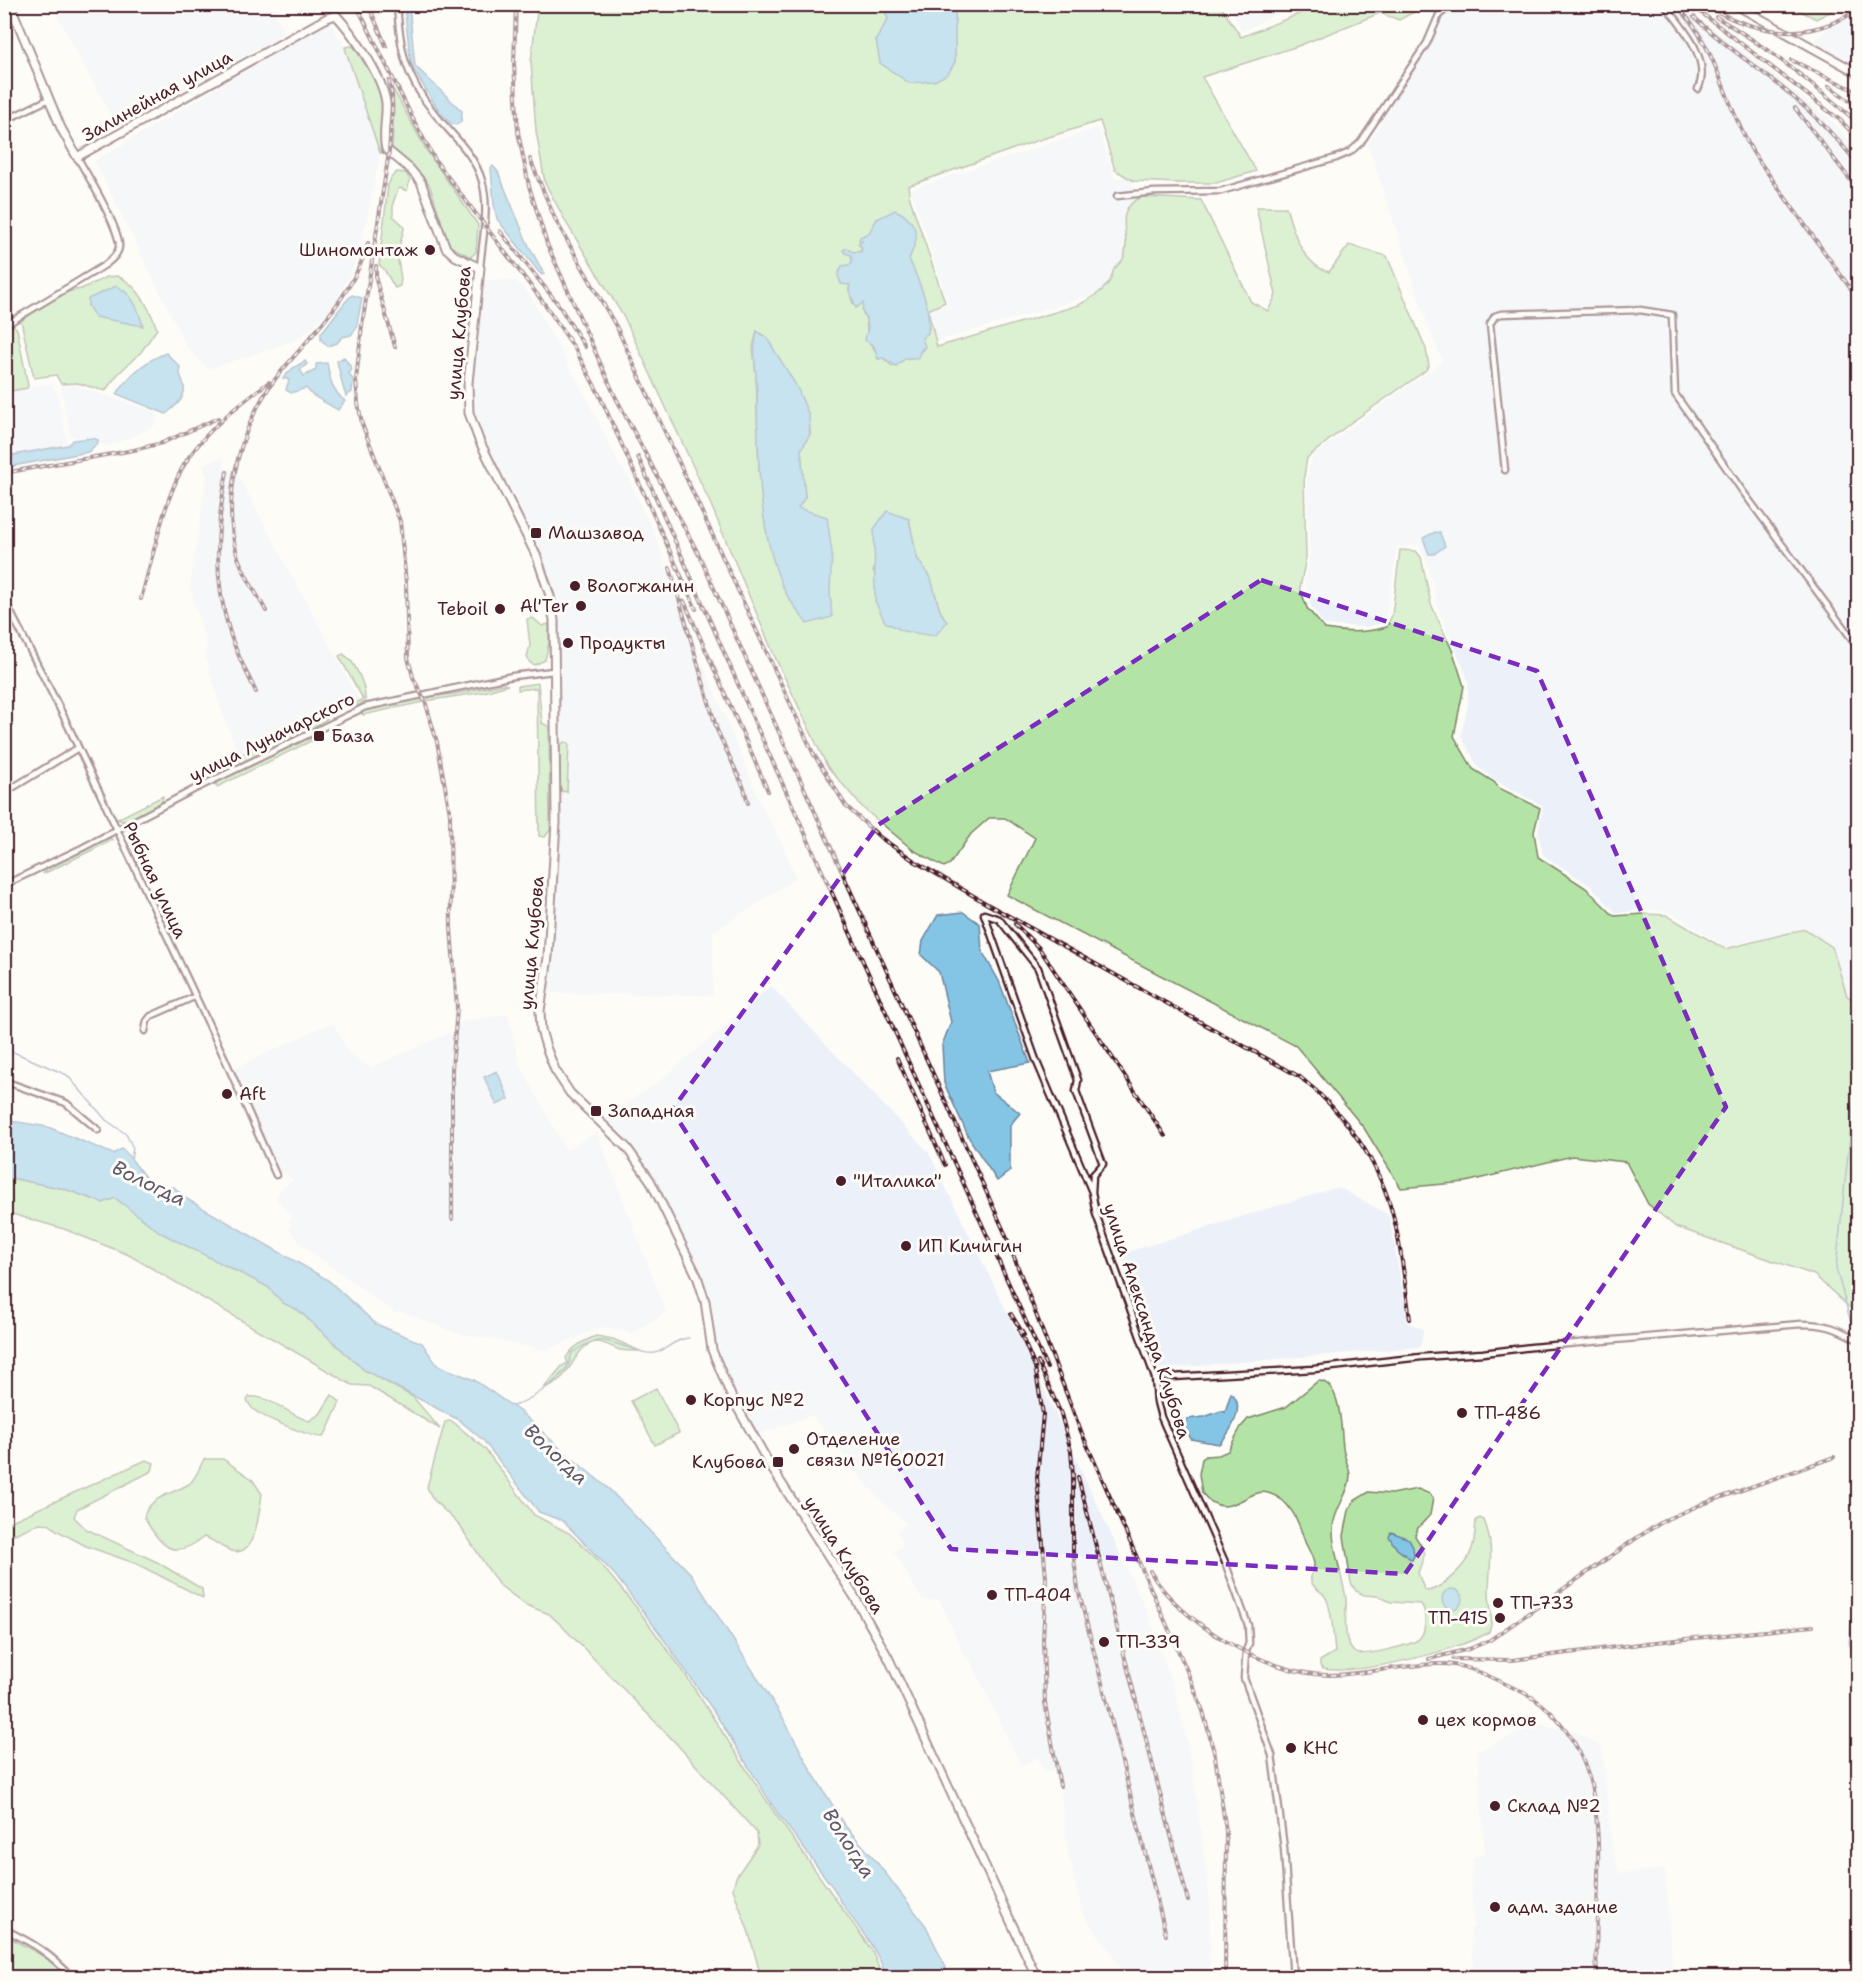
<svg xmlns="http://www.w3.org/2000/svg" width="1863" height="1982" font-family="'Shantell Sans',sans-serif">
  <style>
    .built { fill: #ecf1f9 }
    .green { fill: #b3e4a5; stroke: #7e8268; stroke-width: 1.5; fill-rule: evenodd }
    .water { fill: #84c5e5; stroke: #6d839b; stroke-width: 1.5 }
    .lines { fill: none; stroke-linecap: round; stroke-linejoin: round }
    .stream { stroke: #6d839b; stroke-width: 1.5 }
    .street-casing { stroke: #4a1f2b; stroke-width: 9 }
    .secondary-casing { stroke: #4a1f2b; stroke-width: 11 }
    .street { stroke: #fdfcf7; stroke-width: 4.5 }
    .secondary { stroke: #fdfcf7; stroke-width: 7 }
    .rail-casing { stroke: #4a1f2b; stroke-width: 4 }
    .rail { stroke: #fdfcf7; stroke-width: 1.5; stroke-dasharray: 4.5; stroke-linecap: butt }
    .marked { fill: none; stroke: #7b2cbf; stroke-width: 4.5; stroke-dasharray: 12 8; stroke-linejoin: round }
    .poi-dot { fill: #4a1f2b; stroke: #fdfcf7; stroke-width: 2 }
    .labels { text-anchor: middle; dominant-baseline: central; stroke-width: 6; stroke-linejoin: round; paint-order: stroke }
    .street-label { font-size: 18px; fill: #4a1f2b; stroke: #fdfcf7 }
    .poi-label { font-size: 18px; fill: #4a1f2b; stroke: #fdfcf7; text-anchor: start }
    .water-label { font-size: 20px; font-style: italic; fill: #5e596c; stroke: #fdfcf7 }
  </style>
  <rect width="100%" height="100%" fill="#fdfcf7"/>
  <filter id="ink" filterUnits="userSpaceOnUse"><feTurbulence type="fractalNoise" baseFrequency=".0167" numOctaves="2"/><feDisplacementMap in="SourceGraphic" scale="12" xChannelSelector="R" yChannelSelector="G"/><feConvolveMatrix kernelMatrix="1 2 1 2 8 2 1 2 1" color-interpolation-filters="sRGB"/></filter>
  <g filter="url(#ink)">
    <!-- built -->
    <path class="built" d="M52,5H272L284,34L117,127Z
      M1229,5H1295L1242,31Z
      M1457,5H1676L1728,38L1831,120L1858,150V1002L1847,996L1832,947L1805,929L1725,947L1674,914L1651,909L1616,913L1591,886L1543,855L1538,833L1543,806L1498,782L1478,767L1461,736L1468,704V681L1464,669L1439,611L1428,565L1420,545L1397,547L1385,623L1365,627L1324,625L1310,604L1305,582L1310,555L1307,476L1313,455L1443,361L1430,331L1368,144L1429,45L1442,17Z
      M1858,14V66L1814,42L1828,29Z
      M329,21L345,47L380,153L366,222L351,272L337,300L315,325L295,340L208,369L187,347L95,161Z
      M1098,128L1115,179L1130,176L1138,205L1124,211L1143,280L937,341L928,310L948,303L911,189Z
      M481,280L516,281L529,294L589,403L619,465L628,476L643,512L651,523L698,663L702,662L763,809L778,836L796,878L713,932V995L545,993L550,957L559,838L557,628L554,601L548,575L533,540L475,424L471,412L470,394Z
      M51,384L57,394L68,445L5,457V392Z
      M74,385L158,413L154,426L110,446L71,436L61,387Z
      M223,458L225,469L235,470L359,700L239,756L221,708L205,654L207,645L190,587L207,478L203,464Z
      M771,986L929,1153L1029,1357L1151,1621L1178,1704L1192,1765L1210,1903L1209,1977H1128L1083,1913L1069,1856L1061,1794L1053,1770L1044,1772L1038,1757L1021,1765L969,1657L966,1658L939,1599L929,1601L921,1598L894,1552L904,1545L897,1531L907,1524L876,1496L812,1415L758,1434L723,1367L715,1340L705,1285L696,1264L652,1175L640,1156L603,1118L658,1083Z
      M508,1014L519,1063L566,1150L597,1132L666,1312L633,1333L601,1327L547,1350L454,1332L400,1311L396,1314L300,1243L289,1229L292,1227L289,1221L293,1218L276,1198L280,1190L294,1179L278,1171L232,1070L320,1028L334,1024L348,1052L371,1068L449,1033L451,1036L458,1034V1023Z
      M1338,1187L1389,1215L1408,1323L1423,1329L1421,1347L1159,1369L1121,1254Z
      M1540,1723L1554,1729L1562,1725L1602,1747L1612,1849L1619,1873L1665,1870L1673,1977H1474L1471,1929L1474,1927L1471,1881L1474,1857L1485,1855L1478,1752Z"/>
    <!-- green -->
    <path class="green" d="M540,5H883L888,19L876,40L955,62V5H1220L1241,37L1321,5H1421L1423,7L1399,20L1380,13L1298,46L1202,77L1256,171L1216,183H1178L1134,181L1115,170L1100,121L1039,140L908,186L910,199L945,302L928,310L937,347L1079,305C1089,299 1102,293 1109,282C1112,279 1112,273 1114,269C1117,265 1121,263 1123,259C1134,237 1109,211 1142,197L1201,200L1251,302L1268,311L1276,295L1256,207H1286C1293,232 1303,265 1329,272L1349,245L1387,256L1426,349L1429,366L1425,371L1349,424L1307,458L1304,476L1306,557L1300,588L1307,608L1325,629C1346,633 1366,633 1387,627L1392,615L1400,550L1416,551L1421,557L1431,604L1453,652L1464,686L1454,736L1473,769L1494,782L1499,788L1540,808L1534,832L1538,857L1586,888L1614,916L1644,914L1666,915L1725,949L1805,929L1832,947L1847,996L1858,1002V1315L1814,1275L1676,1227L1648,1204L1626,1162L1572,1156L1466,1182L1401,1188L1364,1128L1296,1046L1007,895L1035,838L1005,818H989L971,834L950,864L944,867L913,850L863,808L827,766L774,655L711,505L625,319L567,224L545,183L536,131L531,62L537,11ZM877,219L912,250L909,259L921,289L929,328L922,338L924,349L913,358H906L892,366L883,358L878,359C876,349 874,349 869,342C864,333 870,322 863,314V302L853,304L849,290L850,285L845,283L838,275L842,266L850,265L852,261L851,252L862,251L859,243H862L864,235L869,233ZM757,331L767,338L796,387L809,416L810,434L801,450L805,497L798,508L830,592L831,617L759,472L756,374L753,347ZM909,519L917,558L931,579L940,611L947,622L873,571Z
      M1789,5H1844L1816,19Z
      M351,46L354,47L380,88L383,108L382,153H380L346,51L345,47Z
      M392,87L427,151L478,225L476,252L471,257L449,246L430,186L421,174L392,149L394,106Z
      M397,172L406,173L410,180L407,191L400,188L398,189L393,203V216L403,225L404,229L397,254L401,279L400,286L395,288L384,269L379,265L388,186L391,178Z
      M117,276C138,284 150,309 157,329L141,352L118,374L105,391L77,383L61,384L56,375L34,378L21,321L62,293L81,289L107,277Z
      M13,325L17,329L28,386L27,388L5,392V329Z
      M533,618L542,626L549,624V643L545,660L535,665L530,663L527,657L530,645L527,619Z
      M343,654C356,662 366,686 365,701L358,706L356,703L363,699L339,656Z
      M538,683L542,723L548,726L549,730L550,830L545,837L539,836L537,688L518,690V686Z
      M503,684L508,685L484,692L426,701L424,697L454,694Z
      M421,697L423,702L363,715L360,711Z
      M326,716L327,719L308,731L231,768L227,761Z
      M312,738L313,740L217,787L215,783L295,743Z
      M564,742L569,743L567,792L562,791L559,785L558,747Z
      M163,796L162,802L126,822L117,819Z
      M109,838L113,840L43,874L47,869Z
      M5,1177L65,1189L103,1203L115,1198L134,1211L226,1266L268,1287L283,1303L298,1310L364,1370L413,1397L440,1429L369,1386L352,1385L129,1255L64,1229L5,1212Z
      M596,1336L613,1339L640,1351C633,1351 627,1351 620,1350C613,1348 605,1342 597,1342C581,1343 575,1361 567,1371C562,1379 553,1385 544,1388L562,1366L568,1363L566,1358C573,1346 584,1341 596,1336Z
      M1318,1381C1342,1381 1341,1431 1343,1448C1344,1457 1349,1466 1350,1475C1350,1493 1334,1509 1333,1527C1332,1542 1337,1557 1340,1572C1342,1581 1345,1590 1346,1599C1347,1615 1341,1639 1354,1652C1360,1658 1414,1645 1420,1638C1424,1633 1425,1628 1425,1621C1425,1614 1425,1609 1421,1604L1391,1602L1378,1596L1364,1595L1356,1591L1351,1583L1344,1536L1349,1510L1354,1501L1369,1492L1391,1494L1418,1489L1430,1494L1433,1498L1430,1515L1418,1528L1415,1536L1422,1547L1424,1556L1418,1573L1424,1589L1428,1591C1443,1588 1467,1565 1472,1549C1475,1540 1475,1529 1476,1520L1480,1518L1484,1520C1495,1548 1489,1567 1489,1595C1490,1607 1494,1620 1489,1632C1459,1651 1357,1675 1323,1669L1320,1666V1661L1335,1652C1333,1637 1333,1612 1326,1598C1323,1591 1313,1589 1311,1581C1309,1575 1315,1570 1314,1564C1313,1556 1308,1549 1305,1542C1299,1523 1291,1499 1268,1493C1247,1487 1227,1525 1202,1493L1199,1474L1202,1459L1206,1456L1219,1455L1228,1451L1241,1427L1248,1419L1286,1407Z
      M656,1388L679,1433L655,1445L631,1401Z
      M332,1395L340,1402L326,1433L323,1437C313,1438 261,1417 253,1409C252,1409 248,1402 247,1401L249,1397C270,1395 289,1415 309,1421L320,1414Z
      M449,1421L453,1422L485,1449L534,1515L569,1533L595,1557L636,1607L681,1668L774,1812L873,1952L882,1977H761L749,1933L733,1889L736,1877L758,1845L757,1833L673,1740L562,1626L549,1614L526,1605L498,1584L460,1526L432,1498L427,1487L445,1422Z
      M204,1459H223L252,1479L262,1494C259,1511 256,1562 229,1550C219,1546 214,1540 204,1537C172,1562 162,1546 144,1518C147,1497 173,1494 189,1484C196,1479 200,1466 204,1459Z
      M146,1460L154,1463L152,1471L77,1509L74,1517L86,1529L157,1562L202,1589L203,1598L137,1564L86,1546L56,1530L49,1524L40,1523L5,1538V1524Z
      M5,1935L50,1960L63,1973L62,1974L49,1971L47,1977H5Z"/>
    <!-- water -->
    <path class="water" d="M404,5H409L415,66L462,111L461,122L456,125L451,124L439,111L413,69L410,56Z
      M883,5H955V62L948,74L934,81L909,83L880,63L876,40L888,19Z
      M493,166L498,172L527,242L544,274L542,275L538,271L497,219L494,205L491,168Z
      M895,210C907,215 918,226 916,240C915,246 911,253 909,259C919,282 932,308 928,333L922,338L925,347L921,350L918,358H906L896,366L883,358L878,359L874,346L865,340L868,327L866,318L862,311L863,303L856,308L849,290L850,285L841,284L838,275L842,266L850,265L852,261L851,255L845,253L843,250L847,248C852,253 855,253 862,251L861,246L858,244L862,242V240H859L860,237L869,233L877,219Z
      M116,286C132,292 139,310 143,326L95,317L88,306V299Z
      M352,295L362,298L356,329L351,335L342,337L337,343L328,346L321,340V333C332,321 340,306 352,295Z
      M757,331L767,338L797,387L809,416L810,434L801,450L805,497L798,508L827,517L832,553L830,592L832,617L807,624C799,612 787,599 782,585C757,526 758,454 757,390C756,370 752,351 757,331Z
      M166,353L180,367C178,376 183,378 184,386C186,399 175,406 166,414L117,394C129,375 145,361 166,353Z
      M344,357L352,369L349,374L353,380L352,392L346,396L343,387L337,361Z
      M305,361L307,364L300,370L304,376L316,370V364L327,363C330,379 332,391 345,401L338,410L312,395L306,388L291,393L286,390L289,380L283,378L293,368Z
      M93,438L98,440V443L88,452L7,467L6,458L8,456L68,445L73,440Z
      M887,511L909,519L917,558L931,579L940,611L947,622L935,636L903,631L885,622L875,601L874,529Z
      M1435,532L1440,533L1445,546L1434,554H1429L1423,538Z
      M963,912L980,924L982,951L999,981L1030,1063L987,1071L993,1092L1020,1113L1010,1125V1171L997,1181L969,1138L944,1083L942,1045L951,1022L939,972L921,955L923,941L938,915Z
      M497,1071L509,1099L497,1105L484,1077Z
      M5,1120L48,1127L113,1154L122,1149C134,1158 144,1183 159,1187C164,1188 170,1187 174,1187L185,1198L328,1280L376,1324L422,1343L437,1365L474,1380L522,1413L562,1450L609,1489L662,1544L691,1574L783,1718L812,1772L846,1827L872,1856L926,1926L945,1966L947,1977H886C877,1943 849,1920 834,1889L776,1811L713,1710L658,1631L615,1575L563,1521L539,1512L483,1440L459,1420L364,1370L298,1310L283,1303L268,1287L161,1233L115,1198L103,1203L65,1189L5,1177Z
      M1231,1393C1247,1406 1230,1433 1219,1444L1191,1439L1185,1427L1187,1419L1204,1417L1221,1411L1225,1412Z
      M1391,1532L1409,1539L1413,1547L1414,1556L1412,1560L1397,1549L1389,1537Z
      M1442 1599a10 10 0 1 1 20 0a10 10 0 1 1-20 0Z"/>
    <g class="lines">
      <!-- stream -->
      <path class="stream" d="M4,1048L67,1075L106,1120L126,1134L133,1148L131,1159
        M1851,1323L1836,1268L1856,1079
        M513,1406C532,1399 555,1384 567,1367C570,1363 570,1358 572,1353C601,1332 605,1342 637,1350C641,1352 650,1354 655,1353C667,1350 676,1338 689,1338
        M1858,1566L1849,1643L1858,1664"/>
      <defs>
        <path id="street" d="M397,4C400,51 405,77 435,114C452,135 475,155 482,181C490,208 482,240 480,268
          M1664,4C1682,26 1712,60 1698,89
          M4,121L49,99
          M1117,196L1154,192L1221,191L1336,158L1350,152L1361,142L1427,43L1439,15L1452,4
          M4,326L105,265C111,260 118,255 119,247C121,231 86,172 77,157
          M1505,470L1490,324L1495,316L1501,314L1640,310L1672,315L1675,394L1741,489L1858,647
          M4,599L64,717L225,1059L276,1175
          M4,793L78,748
          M4,885L82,848L193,790L365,707L513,676L553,671
          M145,1031L147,1021L151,1016L194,997
          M4,1081L66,1103L98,1130
          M1092,1192L1036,1060L984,914L999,919L1038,968L1078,1080L1076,1091L1103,1164L1093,1175L1092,1192L1096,1214L1155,1378L1157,1402L1161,1417L1225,1562L1248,1625L1249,1643L1246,1651L1244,1678L1272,1755L1284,1848L1293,1978
          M1155,1378L1314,1369L1421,1357L1483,1353L1532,1347L1801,1324C1827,1324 1836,1328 1858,1340
          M4,1929C35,1944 49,1953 73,1978"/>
        <path id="secondary" d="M10,4L61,128L77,157L327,18L336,15C354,35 383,77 386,103C387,118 382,136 386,149L410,169L421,182L446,248L455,256L480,268L468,383L469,413L479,440L537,557L550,596L554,620L556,822L548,957L540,1011L541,1030L546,1047L555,1070L570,1093L627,1148L650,1180L697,1276L705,1301L712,1350L732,1398L771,1467L854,1596L889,1659L1037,1978
          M1734,4L1858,73"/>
      </defs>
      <!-- street casing -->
      <use href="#street" class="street-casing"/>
      <!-- secondary casing -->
      <use href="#secondary" class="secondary-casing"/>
      <!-- street -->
      <use href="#street" class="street"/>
      <!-- secondary -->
      <use href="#secondary" class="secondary"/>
      <defs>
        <path id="rail" d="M356,4L414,121L435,160L546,306L575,349L598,392L696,609
          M368,4L386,46
          M516,4L514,64L518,132L529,186L547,244L615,396L699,555L1004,1231L1080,1429L1185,1666L1203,1711L1215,1756L1226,1831L1225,1978
          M1675,4C1718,45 1724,105 1754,154L1858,299
          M1690,4L1840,120L1858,139
          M1704,4C1752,34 1809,44 1858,9
          M1694,17C1724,46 1759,68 1791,95C1816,116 1838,139 1858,164
          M1716,17C1768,47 1813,84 1858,123
          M1791,60L1858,92
          M389,81L392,95V111L389,152L362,325L356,380L358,403L362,424L400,521L406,583L408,658L413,677L426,704L437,742L450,814L451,928L457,1008L452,1069V1219
          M1829,86L1858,107
          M1795,108L1858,190
          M530,159L556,221L617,328L813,753L846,806L881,838L916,862L989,905L1300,1077C1345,1113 1380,1162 1394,1219C1402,1251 1405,1286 1410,1319
          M500,231L558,304L585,347
          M376,266V280L395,347
          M638,457L756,725L1047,1368
          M227,472C216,527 213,579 230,633C236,653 247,673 256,692
          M4,473L134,450L162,443L218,418
          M670,568L717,730L744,788L748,803
          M141,599C153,557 165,492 189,457C211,426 239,404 269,382
          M684,601L768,791
          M266,611C257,594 242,572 237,554C220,496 242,420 279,374C313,333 353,296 368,243
          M1015,924L1039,948L1165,1136
          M897,1058L945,1165
          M1011,1314L1024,1335
          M1019,1330L1035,1367L1043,1414L1037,1478L1046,1578L1043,1640L1045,1703L1060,1786
          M1038,1362L1061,1414L1071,1451L1073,1475V1552L1078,1589L1166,1935
          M1078,1477L1188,1901
          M1150,1571C1178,1622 1269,1675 1328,1675C1365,1675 1403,1664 1441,1664C1461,1664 1478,1671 1497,1680C1509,1686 1522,1691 1533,1698C1559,1715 1579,1745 1588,1774C1607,1836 1593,1913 1597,1978
          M1429,1659L1469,1649L1490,1640L1638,1537L1667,1519L1700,1505L1834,1457
          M1453,1659L1512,1660L1656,1642L1813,1626"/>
      </defs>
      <!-- rail casing -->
      <use href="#rail" class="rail-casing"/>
      <!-- rail -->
      <use href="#rail" class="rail"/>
    </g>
  </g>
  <!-- marked area -->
  <path d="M0 0H1863V1982H0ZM1261,580L1537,671L1726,1107L1405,1574L951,1549L672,1110L878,825Z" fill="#fdfcf7" fill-opacity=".55" fill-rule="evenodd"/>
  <path class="marked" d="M1261,580L1537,671L1726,1107L1405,1574L951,1549L672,1110L878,825Z"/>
  <!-- markers -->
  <g class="poi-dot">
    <circle cx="430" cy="250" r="6"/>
    <rect x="530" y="527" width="12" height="12" rx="3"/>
    <circle cx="575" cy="586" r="6"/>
    <circle cx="581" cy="606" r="6"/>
    <circle cx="500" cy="609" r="6"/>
    <circle cx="568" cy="643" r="6"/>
    <rect x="313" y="730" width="12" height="12" rx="3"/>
    <circle cx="227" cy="1094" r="6"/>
    <rect x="590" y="1105" width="12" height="12" rx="3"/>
    <circle cx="841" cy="1181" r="6"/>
    <circle cx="906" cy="1246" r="6"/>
    <circle cx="691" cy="1400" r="6"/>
    <circle cx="1462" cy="1413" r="6"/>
    <circle cx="794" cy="1449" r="6"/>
    <rect x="772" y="1456" width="12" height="12" rx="3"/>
    <circle cx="992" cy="1595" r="6"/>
    <circle cx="1498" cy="1603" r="6"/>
    <circle cx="1500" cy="1618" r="6"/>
    <circle cx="1104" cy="1642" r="6"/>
    <circle cx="1423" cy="1720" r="6"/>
    <circle cx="1291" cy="1748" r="6"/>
    <circle cx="1495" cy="1806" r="6"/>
    <circle cx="1495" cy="1907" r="6"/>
  </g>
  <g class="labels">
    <!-- street labels -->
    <g class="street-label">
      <text transform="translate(157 96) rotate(-29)">Залинейная улица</text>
      <text transform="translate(459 333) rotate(-85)">улица Клубова</text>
      <text transform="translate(272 737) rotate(-26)">улица Луначарского</text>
      <text transform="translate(155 880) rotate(65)">Рыбная улица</text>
      <text transform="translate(532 943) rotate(-85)">улица Клубова</text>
      <text transform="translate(1147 1321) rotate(72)">улица Александра Клубова</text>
      <text transform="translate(844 1555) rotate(58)">улица Клубова</text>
    </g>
    <!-- poi labels -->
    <g class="poi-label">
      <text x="418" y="250" text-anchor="end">Шиномонтаж</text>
      <text x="548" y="533">Машзавод</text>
      <text x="587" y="586">Вологжанин</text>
      <text x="569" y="606" text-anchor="end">Al'Ter</text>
      <text x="488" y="609" text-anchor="end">Teboil</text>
      <text x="580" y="643">Продукты</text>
      <text x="331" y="736">База</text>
      <text x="239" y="1094">Aft</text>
      <text x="608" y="1111">Западная</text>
      <text x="853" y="1181">"Италика"</text>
      <text x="918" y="1246">ИП Кичигин</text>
      <text x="703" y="1400">Корпус №2</text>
      <text x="1474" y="1413">ТП-486</text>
      <text x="806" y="1439">Отделение<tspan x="806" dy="21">связи №160021</tspan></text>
      <text x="766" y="1462" text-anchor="end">Клубова</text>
      <text x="1004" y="1595">ТП-404</text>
      <text x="1510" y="1603">ТП-733</text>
      <text x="1488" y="1618" text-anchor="end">ТП-415</text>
      <text x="1116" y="1642">ТП-339</text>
      <text x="1435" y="1720">цех кормов</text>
      <text x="1303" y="1748">КНС</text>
      <text x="1507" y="1806">Склад №2</text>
      <text x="1507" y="1907">адм. здание</text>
    </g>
    <!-- water labels -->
    <g class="water-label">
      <text transform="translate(149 1183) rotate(26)">Вологда</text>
      <text transform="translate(556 1454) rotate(43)">Вологда</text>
      <text transform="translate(849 1843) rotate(57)">Вологда</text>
    </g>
  </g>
  <!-- margin -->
  <rect width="1863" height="1982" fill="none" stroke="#fdfcf7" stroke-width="24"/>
  <rect x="12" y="12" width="1839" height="1958" fill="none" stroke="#4a1f2b" stroke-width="2" filter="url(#ink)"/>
</svg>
